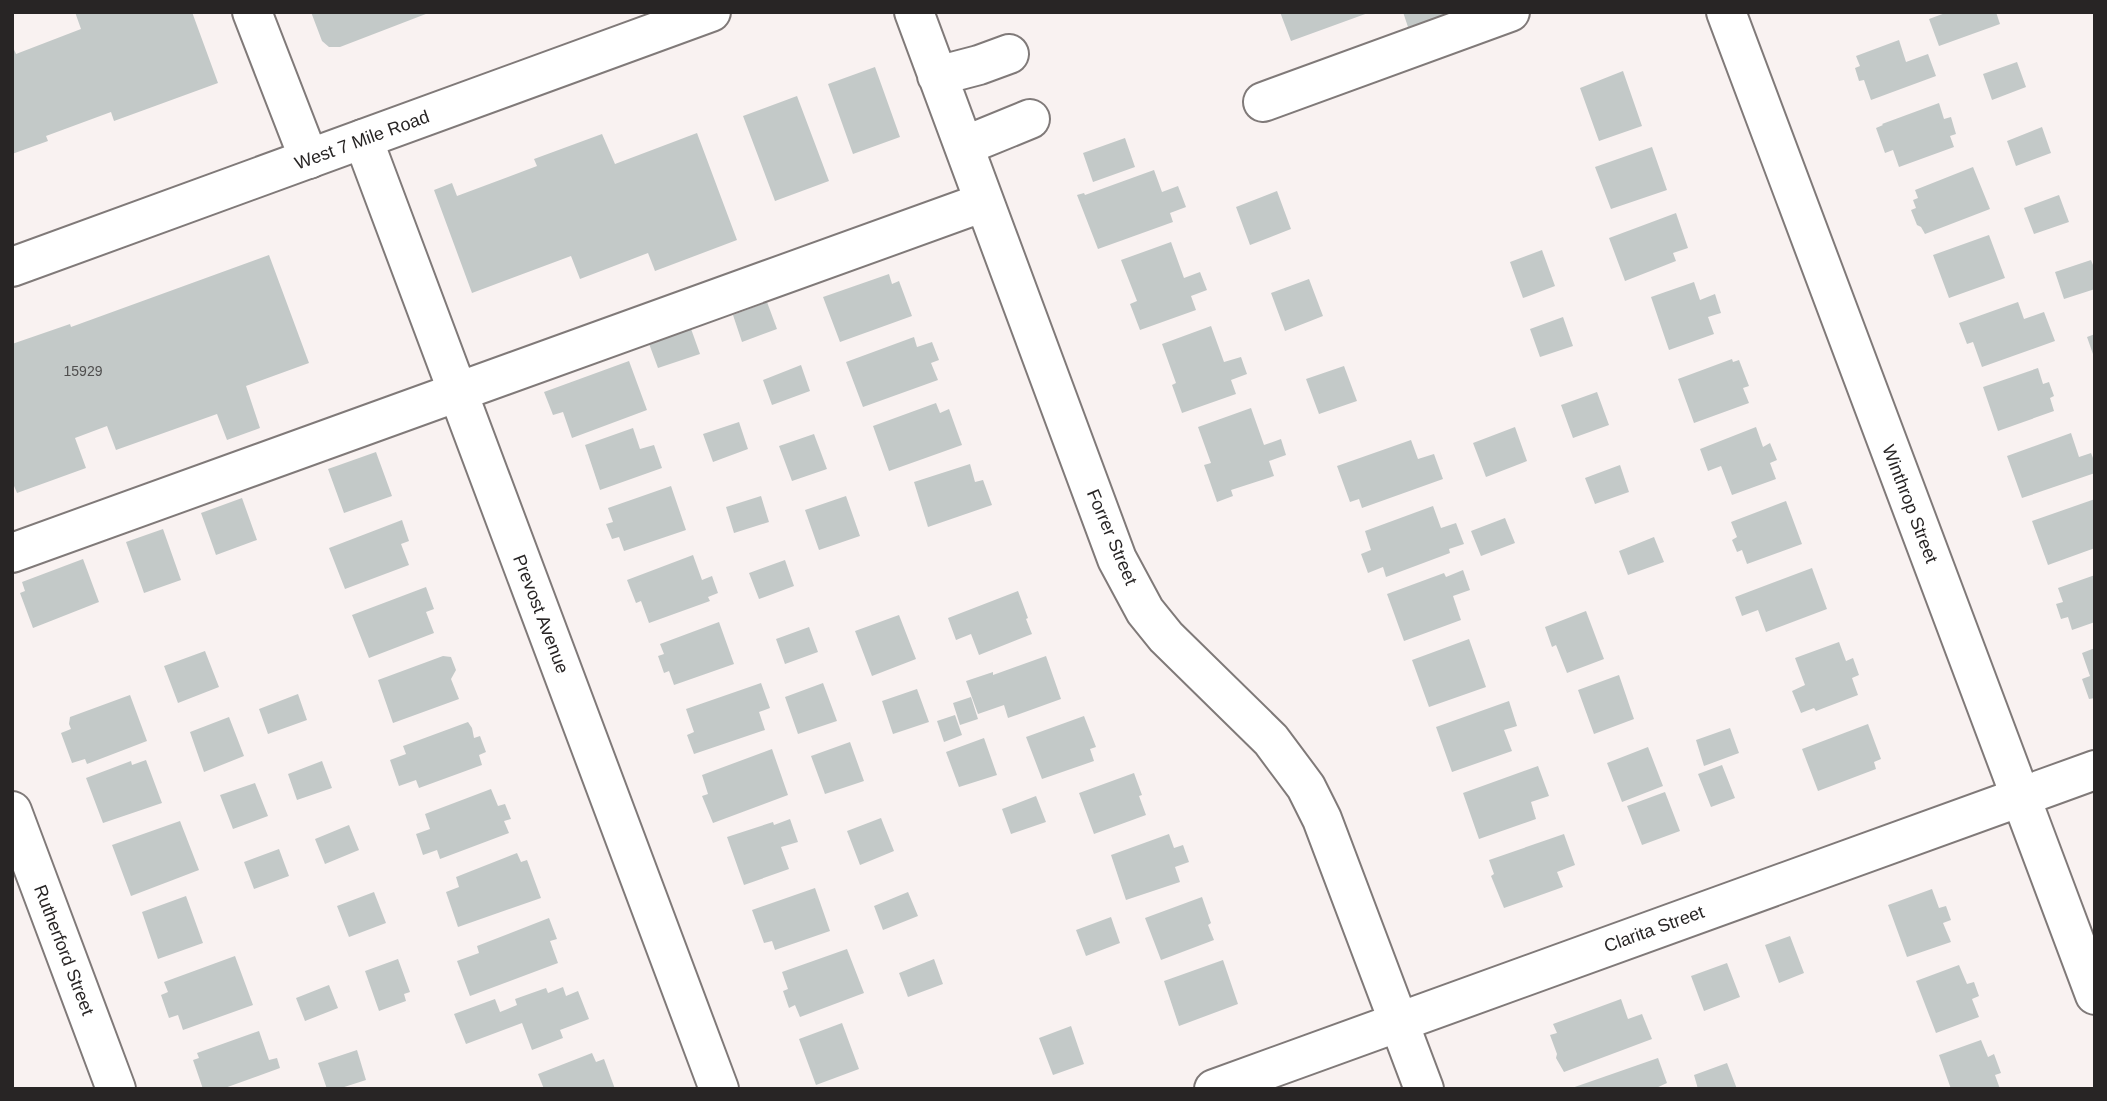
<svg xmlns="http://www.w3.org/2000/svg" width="2107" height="1101" font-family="Helvetica,sans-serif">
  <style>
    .building { fill: #c3c9c8 }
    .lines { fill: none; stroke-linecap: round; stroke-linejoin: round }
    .minor-casing { stroke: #807a79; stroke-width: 42 }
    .major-casing { stroke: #807a79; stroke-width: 42 }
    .minor { stroke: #fff; stroke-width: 38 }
    .major { stroke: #fff; stroke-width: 38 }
    .labels { text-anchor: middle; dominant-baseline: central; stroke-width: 5; stroke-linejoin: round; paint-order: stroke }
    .number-label { font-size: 14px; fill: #4f4e4e }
    .street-label { font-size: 18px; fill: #282525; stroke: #fff }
  </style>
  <rect width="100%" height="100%" fill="#f9f2f1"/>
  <!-- building -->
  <path class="building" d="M75,12H192L218,83L114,121L111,112L46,136L48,141L12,154V45L16,54L81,29Z
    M311,12H431L340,47H329L322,41Z
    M1280,12H1368V13L1291,41Z
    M1403,12H1453V13L1408,27Z
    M1948,12H1996L2000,24L1939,46L1929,19Z
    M1899,40L1906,62L1928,54L1936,76L1871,100L1864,80L1859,81L1855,68L1860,66L1856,56Z
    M2017,62L2026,87L1992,100L1983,74Z
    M875,67L900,137L853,154L828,84Z
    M1623,71L1642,126L1599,141L1580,88Z
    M797,96L829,181L775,201L743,116Z
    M1939,103L1944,119L1951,117L1956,134L1950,136L1954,147L1899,167L1893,150L1885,153L1876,128L1883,125L1882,124Z
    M2042,127L2051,153L2016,166L2007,141Z
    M697,133L737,240L655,271L648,253L580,279L571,256L472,293L434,190L452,183L457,196L537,166L534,159L602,134L615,164Z
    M1125,138L1135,167L1093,182L1083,153Z
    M1652,147L1667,190L1611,209L1595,167Z
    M1973,167L1990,209L1925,234L1921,227L1917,225L1911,210L1916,208L1913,200L1918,198L1915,190Z
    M1154,170L1162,192L1178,186L1186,207L1170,213L1173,222L1098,249L1077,195L1084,193L1085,195Z
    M1277,191L1291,229L1250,245L1236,207Z
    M2059,195L2069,222L2034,234L2024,208Z
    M1676,213L1688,248L1673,253L1676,261L1625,281L1609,238Z
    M1989,235L2005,278L1949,298L1933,255Z
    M1171,242L1184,278L1200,272L1207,290L1191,296L1196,310L1140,330L1130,304L1137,301L1121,260Z
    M1542,250L1555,286L1523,298L1510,262Z
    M269,255L309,363L246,386L260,428L227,440L217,414L116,450L107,426L75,438L86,468L17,493L12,481V344L70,324L71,327Z
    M2091,260L2095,270V289L2064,299L2055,272Z
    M889,274L892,284L899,281L912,316L840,342L823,297Z
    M1309,279L1323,316L1285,331L1271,293Z
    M1694,282L1700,300L1715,294L1721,313L1708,317L1714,334L1669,350L1651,297Z
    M767,302L777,329L742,342L733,315Z
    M2018,302L2024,319L2044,312L2055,341L1982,367L1973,342L1967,344L1959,323Z
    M1563,317L1573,346L1540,357L1530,329Z
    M690,326L700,354L658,368L648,341Z
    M1211,326L1224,362L1241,357L1247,374L1231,380L1236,394L1182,413L1172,385L1176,383L1162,344Z
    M2095,334V357H2094L2087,337Z
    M914,337L917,347L932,342L939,360L931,363L938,380L863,407L846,362Z
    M1732,359L1733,362L1739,360L1749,386L1743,388L1749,403L1694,423L1678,379Z
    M629,361L647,410L572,438L563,412L553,415L544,392Z
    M801,365L810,391L772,405L763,380Z
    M1344,366L1357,401L1319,414L1306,379Z
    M2038,368L2043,384L2049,382L2054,396L2050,398L2054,411L1998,431L1983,387Z
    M1597,392L1609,425L1573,438L1561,405Z
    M936,403L940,413L949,409L962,445L889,471L873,426Z
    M1251,408L1264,445L1281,439L1286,455L1269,461L1274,476L1231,490L1233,496L1217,502L1204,465L1211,463L1198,427Z
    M739,422L748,449L713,462L703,434Z
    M1515,427L1527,461L1486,477L1473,443Z
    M1756,427L1763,447L1770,443L1777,460L1770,463L1776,479L1732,495L1721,466L1708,471L1700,449Z
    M633,428L640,449L654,445L662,468L600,490L585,445Z
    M2071,433L2079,457L2091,453L2095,463V473L2022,498L2007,456Z
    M814,434L827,469L792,481L779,446Z
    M1411,440L1418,459L1434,454L1443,479L1362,508L1359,499L1350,502L1337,466Z
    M376,452L392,496L344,513L328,469Z
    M970,464L975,482L983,480L992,505L928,527L914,482Z
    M1620,465L1629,492L1595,504L1585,478Z
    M671,486L686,530L624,551L619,537L612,539L606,524L613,522L608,508Z
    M761,496L769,522L734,533L726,507Z
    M846,496L860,536L819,550L805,510Z
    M242,498L257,540L216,555L201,513Z
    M2095,499V548L2048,565L2032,521Z
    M1786,501L1802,544L1747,564L1742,550L1737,552L1732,540L1737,537L1731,522Z
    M1433,506L1441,528L1456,523L1464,544L1449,549L1450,553L1386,577L1383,567L1368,573L1361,554L1371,550L1365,531Z
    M1505,518L1515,543L1481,556L1471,531Z
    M402,520L409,541L401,544L409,565L345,589L329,548Z
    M163,529L181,580L144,593L126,542Z
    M1654,537L1664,562L1628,575L1619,551Z
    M693,555L702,580L712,576L718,593L708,597L710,601L649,623L641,601L636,603L627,580Z
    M83,559L99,602L33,628L20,593L25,591L22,582Z
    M785,560L794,586L759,599L749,573Z
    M1812,568L1827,609L1766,632L1758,610L1742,616L1735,597Z
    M1463,570L1470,590L1453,596L1461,620L1404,641L1387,594L1444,573L1446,577Z
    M2095,575V622L2072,630L2068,617L2061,619L2056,604L2063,602L2058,588Z
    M426,587L434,609L426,612L434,633L369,658L352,615Z
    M1018,591L1028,618L1026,619L1032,634L979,655L971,634L956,640L948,618Z
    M1586,611L1604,659L1567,673L1556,645L1552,647L1545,627Z
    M899,615L916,659L872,676L855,631Z
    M719,622L734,664L674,685L669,671L664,673L658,656L664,654L660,644Z
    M809,627L818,652L785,664L776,639Z
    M1469,639L1486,687L1429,707L1412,660Z
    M1839,642L1846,661L1853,658L1859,675L1852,678L1858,695L1816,711L1814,708L1801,713L1792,691L1805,685L1795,658Z
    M2095,648V698L2089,699L2082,679L2090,676L2082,653Z
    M205,651L219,687L178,703L164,666Z
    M443,656L451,657L456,670L451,679L459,699L393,723L378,680Z
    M1046,656L1061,699L1008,718L1004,705L978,714L966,681L993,672V675Z
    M1619,675L1634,719L1594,734L1578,690Z
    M761,683L770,708L759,712L765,730L694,754L687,735L694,732L686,709Z
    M823,683L837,721L798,734L785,697Z
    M917,689L929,722L893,734L882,701Z
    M298,694L307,720L268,734L259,709Z
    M130,695L147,741L87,764L85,759L72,763L61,733L71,729L69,724L70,717Z
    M971,697L978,719L960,725L953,703Z
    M1509,701L1517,726L1504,730L1512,751L1452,772L1436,727Z
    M955,715L962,735L944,742L937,721Z
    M1084,716L1096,747L1090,749L1094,761L1042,779L1026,737Z
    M229,717L244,756L204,772L190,732Z
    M468,722L472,728L474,738L480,736L486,752L479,755L482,765L419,788L416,780L399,786L390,760L406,754L403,746Z
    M1868,724L1881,759L1874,762L1876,769L1818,791L1802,749Z
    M1730,728L1739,753L1704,766L1696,740Z
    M984,738L997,775L959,787L946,752Z
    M850,742L864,781L825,794L811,756Z
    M1648,747L1663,786L1622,802L1607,763Z
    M772,749L788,795L713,823L702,796L708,794L702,775Z
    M146,760L162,803L103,823L86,778L131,761L132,765Z
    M322,761L332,788L297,800L288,774Z
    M1722,765L1735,798L1711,807L1698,774Z
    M1538,766L1549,796L1531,802L1536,819L1479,839L1463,793Z
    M1134,773L1142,795L1139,796L1146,815L1094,834L1079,793Z
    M255,783L268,816L233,829L220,795Z
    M491,789L498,806L505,804L511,819L504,821L509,833L440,859L437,850L423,855L416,834L430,829L425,814Z
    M1665,792L1680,831L1642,845L1627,806Z
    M1036,796L1046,822L1011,834L1002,809Z
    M881,818L894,851L860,865L847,831Z
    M790,819L798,842L781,847L789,869L744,885L727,837L773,822L774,825Z
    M180,821L199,870L131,896L112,845Z
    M349,825L359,850L325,864L315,839Z
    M1169,834L1174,848L1183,845L1189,862L1175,867L1180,882L1126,900L1111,855Z
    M1564,834L1575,865L1557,872L1563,887L1504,908L1491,876L1494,874L1489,860Z
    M279,849L289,876L254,889L244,862Z
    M517,853L521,862L527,860L541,898L458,927L446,892L459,887L456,877Z
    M815,888L830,931L775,950L772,941L764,943L752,910Z
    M1932,889L1939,908L1946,906L1951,920L1943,923L1951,942L1907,957L1888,905Z
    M374,892L386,923L349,937L337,906Z
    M908,892L918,916L883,930L874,906Z
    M186,896L203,943L158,959L142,912Z
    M1202,897L1211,923L1208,925L1214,940L1161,960L1145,918Z
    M1111,917L1120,943L1086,956L1076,930Z
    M549,918L557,939L550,941L558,963L470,996L457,961L479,953L477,946Z
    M1790,936L1804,973L1779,983L1765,945Z
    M847,949L864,993L800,1017L795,1005L789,1008L783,991L788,989L782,972Z
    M235,956L253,1005L183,1030L178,1015L169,1018L161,995L168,992L164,982Z
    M398,959L410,992L404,994L406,1001L379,1011L365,971Z
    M934,959L943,984L908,997L899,973Z
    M1223,960L1238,1004L1179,1026L1164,981Z
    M1727,963L1740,997L1704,1011L1691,976Z
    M1959,965L1967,984L1974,982L1979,996L1972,999L1979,1017L1936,1033L1916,981Z
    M329,985L338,1008L305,1021L296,998Z
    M563,987L566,996L578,991L589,1019L560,1030L563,1038L532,1050L522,1023L466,1044L454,1014L495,999L500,1012L517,1005L515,999L546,988L548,993Z
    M1621,999L1628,1019L1642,1014L1652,1039L1564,1072L1556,1058L1557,1054L1550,1035L1557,1033L1553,1024Z
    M842,1023L859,1069L816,1085L799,1039Z
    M1071,1026L1084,1064L1053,1075L1039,1038Z
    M259,1031L269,1060L277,1058L280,1068L222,1089H203L193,1060L199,1058L197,1053Z
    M1981,1040L1988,1057L1994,1054L2001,1073L1995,1075L2000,1089H1951L1939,1055Z
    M357,1050L366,1080L338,1089H327L318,1063Z
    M592,1053L596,1062L604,1059L615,1089H544L538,1074Z
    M1658,1058L1667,1083L1654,1089H1569Z
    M1727,1063L1737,1089H1698L1694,1075Z"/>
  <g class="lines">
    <defs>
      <path id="minor" d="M252,12L309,159
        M914,12L1117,559L1145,611L1166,637L1271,740L1306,787L1322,819L1424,1089
        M1726,12L2095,995
        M937,76L979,65L1009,54
        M1263,102L1510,12
        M363,139L719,1089
        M964,146L1030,119
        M12,553L984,202
        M12,811L116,1089
        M1214,1089L2095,770"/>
      <path id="major" d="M12,267L711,12"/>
    </defs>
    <!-- minor casing -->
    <use href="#minor" class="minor-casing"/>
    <!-- major casing -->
    <use href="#major" class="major-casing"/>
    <!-- minor -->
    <use href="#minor" class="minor"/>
    <!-- major -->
    <use href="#major" class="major"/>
  </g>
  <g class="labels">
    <!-- number labels -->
    <g class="number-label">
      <text x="83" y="371">15929</text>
    </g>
    <!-- street labels -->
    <g class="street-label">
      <text transform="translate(362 140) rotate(-20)">West 7 Mile Road</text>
      <text transform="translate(1910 504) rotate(69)">Winthrop Street</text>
      <text transform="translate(1112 537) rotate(67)">Forrer Street</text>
      <text transform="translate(541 614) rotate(69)">Prevost Avenue</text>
      <text transform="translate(1654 929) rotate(-20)">Clarita Street</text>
      <text transform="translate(64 950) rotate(69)">Rutherford Street</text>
    </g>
  </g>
  <!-- border -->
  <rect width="2107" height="1101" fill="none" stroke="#282525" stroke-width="28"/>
</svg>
